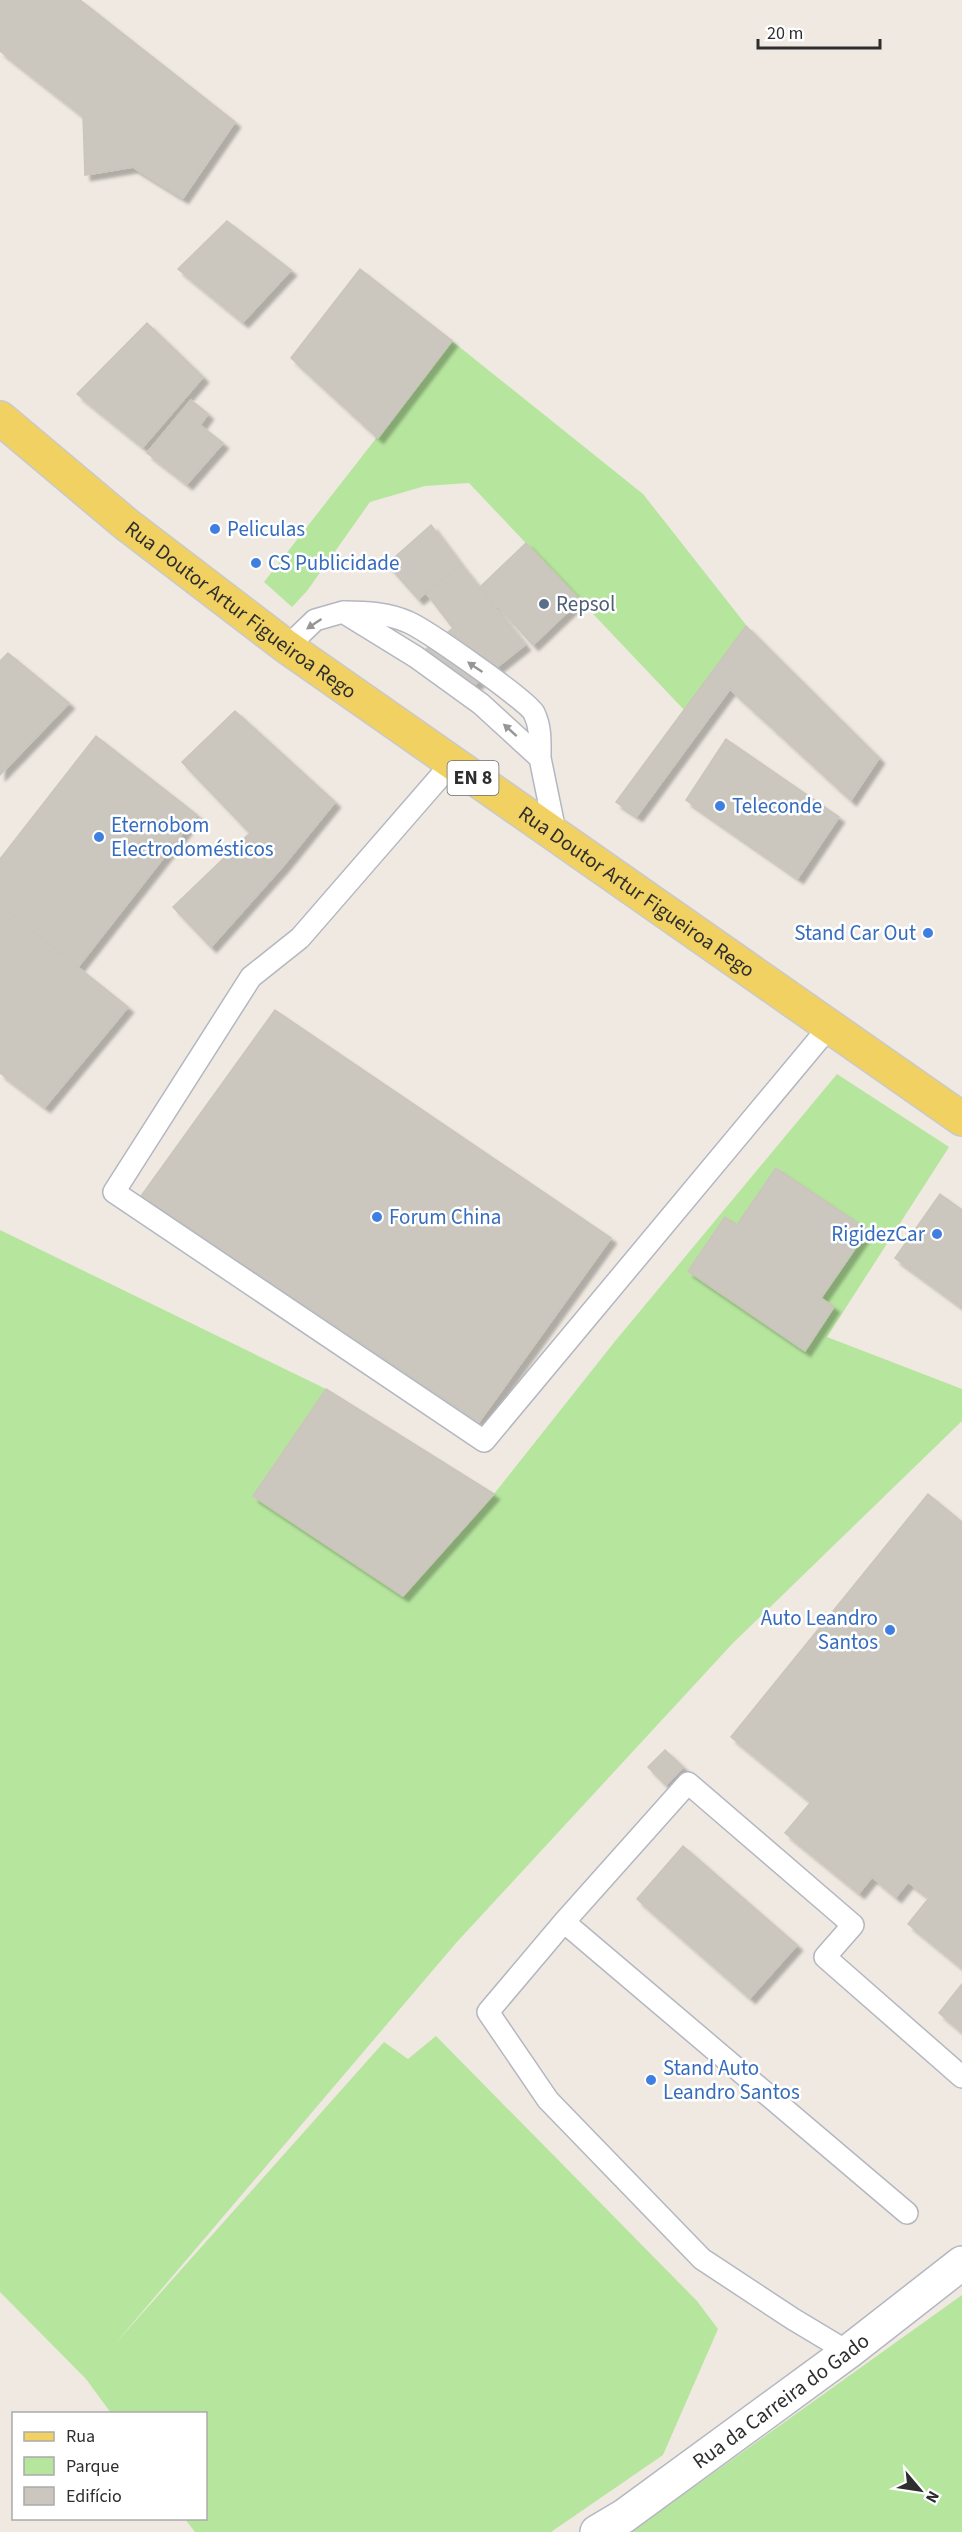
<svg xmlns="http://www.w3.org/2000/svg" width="962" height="2532" font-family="'Source Sans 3',sans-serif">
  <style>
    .green { fill: #b6e59e }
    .building { fill: #cbc7bf; stroke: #cbc5ba; stroke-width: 1.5; filter: url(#shadow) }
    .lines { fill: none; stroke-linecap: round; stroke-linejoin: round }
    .lane-casing { stroke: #b4b7c1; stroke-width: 24 }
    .street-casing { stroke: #b4b7c1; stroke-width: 36 }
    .primary-casing { stroke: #c9c9c9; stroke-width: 36 }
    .lane { stroke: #fff; stroke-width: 21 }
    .street { stroke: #fff; stroke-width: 33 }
    .primary { stroke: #f2d163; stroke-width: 33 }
    .oneway { fill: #969696 }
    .shop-dot { fill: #3f7fe0; stroke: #fff; stroke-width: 2 }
    .service-dot { fill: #5c6f8a; stroke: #fff; stroke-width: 2 }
    .labels { text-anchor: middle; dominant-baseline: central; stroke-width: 5; stroke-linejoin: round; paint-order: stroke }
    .shield { fill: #fff; stroke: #6d6d6d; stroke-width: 1.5 }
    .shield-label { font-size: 20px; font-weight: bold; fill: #2e2e2e }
    .shop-label { font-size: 21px; fill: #366cbe; stroke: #fff; text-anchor: start }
    .service-label { font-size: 21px; fill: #4e5e75; stroke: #fff; text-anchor: start }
    .street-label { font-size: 21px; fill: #2e2e2e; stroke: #fff }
  </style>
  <defs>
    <filter id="shadow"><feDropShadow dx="5.5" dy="5.5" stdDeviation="1.5" flood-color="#0004"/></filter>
  </defs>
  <rect width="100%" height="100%" fill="#efe9e1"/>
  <!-- green -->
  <path class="green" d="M452,341L643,494L750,630L687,713L469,483L425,486L370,502L307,591L292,607L264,582Z
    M837,1074L949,1147L827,1337L962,1389V1421L733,1643L456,1943L114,2345L384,2042L408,2059L436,2036L697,2301L718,2329L663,2455L551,2532H195L185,2519L206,2518V2414L111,2413L86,2379L0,2292V1230L326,1389L253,1496L403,1596L494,1494L616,1340Z
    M962,2295V2532H631Z"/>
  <!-- building -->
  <path class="building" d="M0,0H80L235,122L183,198L133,167L85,175L83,116L0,51Z
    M227,221L291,270L243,322L178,269Z
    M360,269L452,341L378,438L291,358Z
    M147,323L203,377L143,447L77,394Z
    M191,400L208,414L200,425L223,443L187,484L147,453Z
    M431,525L461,565L418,599L387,564Z
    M526,543L580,600L533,645L480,587Z
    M461,565L525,645L464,693L416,657L453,628L426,593Z
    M746,626L879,758L851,800L730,689L637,816L616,802Z
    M8,653L69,703L0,775V661Z
    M235,711L335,802L284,865L211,947L173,907L250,833L182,762Z
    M96,736L197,815L78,967L0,905V859Z
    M726,739L839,817L798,878L686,800Z
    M0,905L128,1007L45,1107L0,1073Z
    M275,1010L611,1238L479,1422L141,1196Z
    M776,1168L868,1230L821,1298L834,1307L805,1351L688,1271L725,1217L737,1225Z
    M940,1194L962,1210V1307L895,1258Z
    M326,1389L494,1494L403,1596L253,1496Z
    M928,1494L962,1522V1968L908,1924L929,1898L908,1882L896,1897L872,1877L859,1893L785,1833L811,1802L731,1737Z
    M665,1750L683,1767L666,1785L648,1767Z
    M683,1846L797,1945L750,1998L637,1899Z
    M962,1984V2032L939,2013Z"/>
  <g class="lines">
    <defs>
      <path id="lane" d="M345,612C366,612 388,613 408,622C425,629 527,700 534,713C541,727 540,742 540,758
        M287,647L315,620L343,612L416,657L481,704L540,758L556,836
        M452,763L300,938L251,977L114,1192L484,1441L829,1027
        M564,1922L688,1783L853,1925L825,1957L962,2077
        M848,2352L793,2319L702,2259L548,2100L488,2012L564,1922L907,2213"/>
      <g id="street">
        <path id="s1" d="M597,2532L624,2516L848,2352L962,2263"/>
      </g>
      <g id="primary">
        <path id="s2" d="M0,418L126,524L287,647L962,1119"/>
      </g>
    </defs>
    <!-- lane casing -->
    <use href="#lane" class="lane-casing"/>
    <!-- street casing -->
    <use href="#street" class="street-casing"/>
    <!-- primary casing -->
    <use href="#primary" class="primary-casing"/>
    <!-- lane -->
    <use href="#lane" class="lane"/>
    <!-- street -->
    <use href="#street" class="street"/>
    <!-- primary -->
    <use href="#primary" class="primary"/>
  </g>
  <!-- one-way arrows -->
  <defs><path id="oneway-solid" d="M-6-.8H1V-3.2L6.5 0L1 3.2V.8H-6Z" transform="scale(1.5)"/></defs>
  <g class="oneway">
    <use href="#oneway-solid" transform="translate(314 624) rotate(146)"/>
    <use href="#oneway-solid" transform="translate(475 667) rotate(-146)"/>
    <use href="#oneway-solid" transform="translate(510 730) rotate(-138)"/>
  </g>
  <!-- markers -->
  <g class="shop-dot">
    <circle cx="215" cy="529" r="6"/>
    <circle cx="256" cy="563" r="6"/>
    <circle cx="720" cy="806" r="6"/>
    <circle cx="99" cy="837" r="6"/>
    <circle cx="928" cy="933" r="6"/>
    <circle cx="377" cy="1217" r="6"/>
    <circle cx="937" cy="1234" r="6"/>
    <circle cx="890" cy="1630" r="6"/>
    <circle cx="651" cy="2080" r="6"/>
  </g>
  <circle class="service-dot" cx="544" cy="604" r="6"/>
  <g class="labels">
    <!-- shield labels -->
    <rect class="shield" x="447.5" y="761" width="51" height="34" rx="4.5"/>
    <g class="shield-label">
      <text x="473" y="778">EN 8</text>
    </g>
    <!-- shop labels -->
    <g class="shop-label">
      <text x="227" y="529">Peliculas</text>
      <text x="268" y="563">CS Publicidade</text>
      <text x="732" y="806">Teleconde</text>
      <text x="111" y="825">Eternobom<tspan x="111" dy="24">Electrodomésticos</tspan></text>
      <text x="916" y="933" text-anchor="end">Stand Car Out</text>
      <text x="389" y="1217">Forum China</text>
      <text x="925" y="1234" text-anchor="end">RigidezCar</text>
      <text x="878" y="1618" text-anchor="end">Auto Leandro<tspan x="878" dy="24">Santos</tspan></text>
      <text x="663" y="2068">Stand Auto<tspan x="663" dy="24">Leandro Santos</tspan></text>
    </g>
    <!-- service labels -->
    <g class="service-label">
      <text x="556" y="604">Repsol</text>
    </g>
    <!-- street labels -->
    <g class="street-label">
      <text stroke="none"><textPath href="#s2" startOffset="308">Rua Doutor Artur Figueiroa Rego</textPath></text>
      <text stroke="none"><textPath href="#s2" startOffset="794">Rua Doutor Artur Figueiroa Rego</textPath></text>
      <text stroke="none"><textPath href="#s1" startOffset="226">Rua da Carreira do Gado</textPath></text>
    </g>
  </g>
  <!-- legend -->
  <rect x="12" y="2412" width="195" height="108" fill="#ffffff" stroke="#ababab" stroke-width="1.5"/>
  <rect x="24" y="2432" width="30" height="9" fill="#f2d163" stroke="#ababab" stroke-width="1.5"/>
  <text x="66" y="2442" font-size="18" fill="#2e2e2e">Rua</text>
  <rect x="24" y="2457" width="30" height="18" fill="#b6e59e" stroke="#ababab" stroke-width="1.5"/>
  <text x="66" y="2472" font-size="18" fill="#2e2e2e">Parque</text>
  <rect x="24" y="2487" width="30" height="18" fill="#cbc7bf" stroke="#ababab" stroke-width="1.5"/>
  <text x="66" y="2502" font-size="18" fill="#2e2e2e">Edifício</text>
  <!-- north arrow -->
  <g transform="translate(920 2490) rotate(119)" stroke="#ffffff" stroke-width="4.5" paint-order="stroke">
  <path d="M0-4.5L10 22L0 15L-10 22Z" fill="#2e2e2e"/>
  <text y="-9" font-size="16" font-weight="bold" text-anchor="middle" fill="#2e2e2e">N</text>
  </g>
  <!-- scale -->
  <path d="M758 39v9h122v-9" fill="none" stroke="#2e2e2e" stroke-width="3"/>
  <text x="767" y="39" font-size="18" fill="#2e2e2e" stroke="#ffffff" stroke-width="4.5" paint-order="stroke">20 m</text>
</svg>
